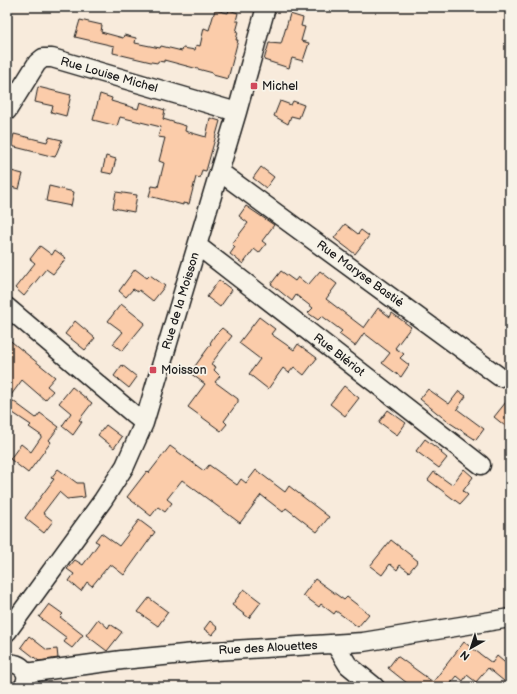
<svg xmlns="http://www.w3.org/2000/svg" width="517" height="694" font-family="'Balsamiq Sans',sans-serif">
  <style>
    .building { fill: #fbccaa; stroke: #1c1c1c }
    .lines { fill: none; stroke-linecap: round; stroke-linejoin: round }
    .minor-casing { stroke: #1c1c1c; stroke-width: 21 }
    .minor { stroke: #f7f3e8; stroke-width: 18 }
    .poi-dot { fill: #d1495b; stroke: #f7f3e8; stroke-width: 1.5 }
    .labels { text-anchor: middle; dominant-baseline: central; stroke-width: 3.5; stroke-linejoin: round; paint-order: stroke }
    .street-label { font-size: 12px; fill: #1c1c1c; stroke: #f7f3e8 }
    .poi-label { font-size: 12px; fill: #1c1c1c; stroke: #f7f3e8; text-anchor: start }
  </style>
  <rect width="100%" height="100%" fill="#f8ebdc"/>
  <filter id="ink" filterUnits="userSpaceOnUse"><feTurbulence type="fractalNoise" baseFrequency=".025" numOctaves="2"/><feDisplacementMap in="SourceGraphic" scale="8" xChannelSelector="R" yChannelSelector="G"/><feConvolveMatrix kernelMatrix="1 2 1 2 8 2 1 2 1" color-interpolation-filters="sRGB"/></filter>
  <g filter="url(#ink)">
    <!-- building -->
    <path class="building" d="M215,10L228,13L229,10L238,13L236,21H239L236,32H238L236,40H238L228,79L213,75V73L164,60V62L158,61V63L151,62L113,53L114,46L75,37L80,20L102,25L101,32L123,38L124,35L136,38L135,43L160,48L161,46L182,51L183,48L195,50L196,45L200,46L204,28L209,30Z
      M290,14L303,18L301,26L305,27L301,41L309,43L303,61L292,58L289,68L264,60L269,43L281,44Z
      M38,87L71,95L66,116L51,112L53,106L35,102Z
      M100,94L112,98L111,101L138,109L140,102L165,110L163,119L186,126L185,131L206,137L210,118L220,121L206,171L202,170L200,178L196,177L189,204L183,203V205L149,196L152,186L158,187L164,163L159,161L165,138L158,137L161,127L120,117L117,126L93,120Z
      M280,101L291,105L293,101L304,105L299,118L291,116L288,124L274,116Z
      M14,134L47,142L49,137L62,140L55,157L11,146Z
      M106,156L116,159L112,174L102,172Z
      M261,167L274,177L266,188L253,178Z
      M7,170L23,174L19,189L7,186Z
      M49,186L74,192L71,206L46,201Z
      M116,192L137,195L134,212L113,208Z
      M246,206L274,225L262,241L266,244L259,253L254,249L243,264L230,254L235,247L232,244L248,223L239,216Z
      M345,224L358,234L361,230L369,236L355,254L334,238Z
      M40,246L52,255L55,250L66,258L53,274L46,269L24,296L15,288L35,263L30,259Z
      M135,269L147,278L150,275L165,286L153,301L139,290L138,292L133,289L126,297L119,291Z
      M281,271L295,281L298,277L308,285L320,271L337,284L326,299L364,328L378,308L390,317L392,313L411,327L395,348L404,354L400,358L409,365L401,377L382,363L390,353L364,333L355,346L339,334L342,331L322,316L318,320L308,313L313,308L296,295L292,301L271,284Z
      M219,280L232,290L220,307L207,297Z
      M121,304L145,323L122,351L113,344L123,332L108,321Z
      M259,317L275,329L271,334L294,350L298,344L317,358L304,375L294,367L289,373L283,368L268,389L249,374L260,359L239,343Z
      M75,321L95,338L85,350L65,334Z
      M222,328L232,336L211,364L216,367L214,370L220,376L215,382L238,399V402L224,421L227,424L221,431L188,407L205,384L190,373L211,344L210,343L215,335Z
      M7,338L55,377L47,386L53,391L45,400L22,380L9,398L36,418L40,413L59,427L49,440L51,442L28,473L10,459L21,444L31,452L42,436L29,427L31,425L7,409Z
      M122,365L137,377L129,388L114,376Z
      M344,386L359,398L345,416L330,404Z
      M72,387L92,403L79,420L82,422L73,435L62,426L71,413L59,403Z
      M428,389L449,404L459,391L466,396L457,409L484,429L476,440L447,421L420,399Z
      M510,397V430L494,417Z
      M388,410L406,423L397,435L379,422Z
      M106,425L122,437L114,448L98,435Z
      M425,439L442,452L441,453L447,458L439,468L416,451Z
      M170,446L204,471L209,465L237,485L241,479L246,483L256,470L285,492L289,486L329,517L317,532L286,508L283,512L261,495L240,523L182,480L167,499L172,503L165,512L158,507L151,516L127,497L147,471L149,473Z
      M58,469L77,483H83L85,497L67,499L59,492L43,513L53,521L44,533L25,518L54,479L51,478Z
      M464,469L473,477L463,491L468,495L460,504L428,480L434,472L452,485Z
      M139,520L155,532L124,575L110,564L92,586L87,582L81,591L69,581L74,574L67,569L75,560L83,565L99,543L95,541L101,533L119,546Z
      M391,540L418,561L409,572L400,565L397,570L390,564L382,575L370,566Z
      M315,579L344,600L347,597L369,614L358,627L336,611L334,614L321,604L319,607L303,595Z
      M244,589L261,602L249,618L232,605Z
      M149,598L168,612L158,626L138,612Z
      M49,604L63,614L60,617L83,635L72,648L64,642L67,638L39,617Z
      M98,619L108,628L110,624L122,632L107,651L86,635Z
      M210,621L218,628L212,635L204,629Z
      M29,636L47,650L57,649L58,658L39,661L21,647Z
      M464,642L492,663L497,656L510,667V686L488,668L476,682L467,675L463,681L457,676L448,687H412L388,668L397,656L433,682Z"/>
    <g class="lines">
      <defs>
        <path id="minor" d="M7,111L37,63L43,58H52L237,112
          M220,172L500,377
          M198,246L481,465
          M7,307L144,423
          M7,632L103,500L125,466L144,423L237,112L266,7
          M335,644L348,665L375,687
          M7,664C21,661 32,674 23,687
          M26,673L122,660L215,651L363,642L510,618"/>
      </defs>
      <!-- minor casing -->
      <use href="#minor" class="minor-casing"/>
      <!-- minor -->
      <use href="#minor" class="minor"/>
    </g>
  </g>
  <!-- markers -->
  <g class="poi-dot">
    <rect x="250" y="82" width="8" height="8" rx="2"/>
    <rect x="149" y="366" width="8" height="8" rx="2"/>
  </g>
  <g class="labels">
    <!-- street labels -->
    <g class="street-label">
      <text transform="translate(109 75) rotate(16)">Rue Louise Michel</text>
      <text transform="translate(360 274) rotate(36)">Rue Maryse Bastié</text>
      <text transform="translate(181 301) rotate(-73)">Rue de la Moisson</text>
      <text transform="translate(339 355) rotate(38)">Rue Blériot</text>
      <text transform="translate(268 648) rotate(-3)">Rue des Alouettes</text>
    </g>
    <!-- poi labels -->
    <g class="poi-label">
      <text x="262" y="86">Michel</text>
      <text x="161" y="370">Moisson</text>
    </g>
  </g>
  <!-- margin -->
  <rect width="517" height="694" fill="none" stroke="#f7f3e8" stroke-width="24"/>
  <rect x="12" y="12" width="493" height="670" fill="none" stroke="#1c1c1c" stroke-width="1.5" filter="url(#ink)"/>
  <!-- north arrow -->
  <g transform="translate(471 648) rotate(219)" stroke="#f7f3e8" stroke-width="3" paint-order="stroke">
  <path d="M0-3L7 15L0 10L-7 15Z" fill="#1c1c1c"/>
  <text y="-6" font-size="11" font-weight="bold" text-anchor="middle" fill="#1c1c1c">N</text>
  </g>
</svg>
